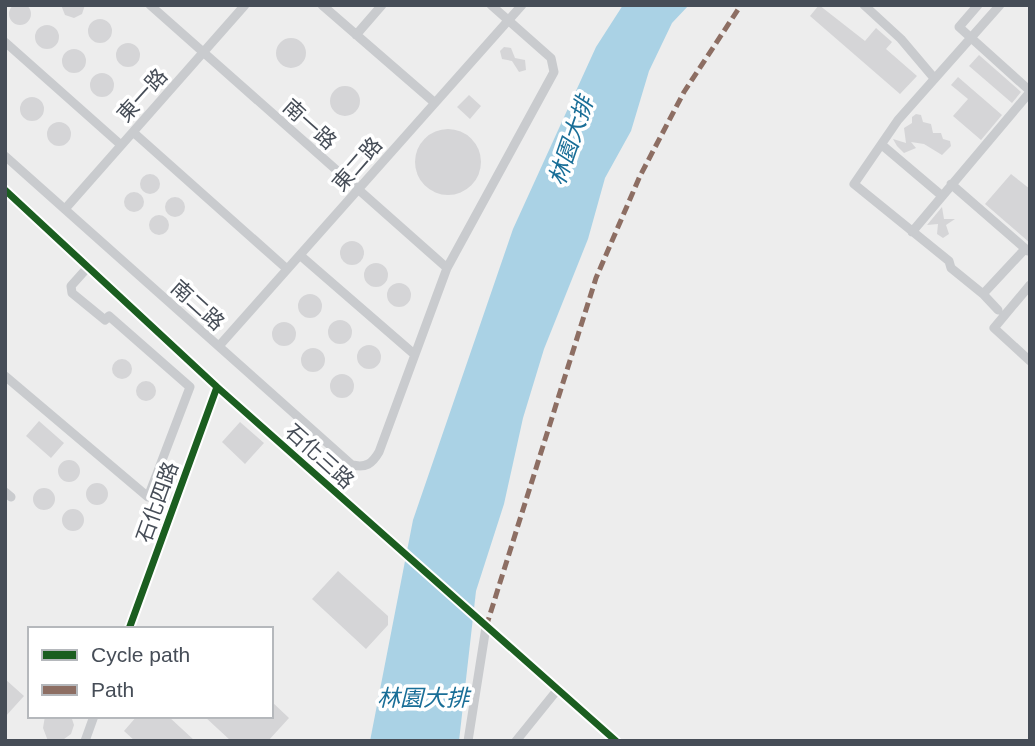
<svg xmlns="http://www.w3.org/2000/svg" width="1035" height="746" font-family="Helvetica,'Noto Sans TC',sans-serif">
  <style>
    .water { fill: #aad2e5 }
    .building { fill: #d5d5d7 }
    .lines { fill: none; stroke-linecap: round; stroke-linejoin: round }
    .minor { stroke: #c9cbce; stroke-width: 9 }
    .quiet { stroke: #8d6e63; stroke-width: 5; stroke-dasharray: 10 5; stroke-linecap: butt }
    .cycleway-casing { stroke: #fff; stroke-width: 11 }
    .cycleway { stroke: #1b5e20; stroke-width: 7 }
    .labels { text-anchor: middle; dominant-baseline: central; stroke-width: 7; stroke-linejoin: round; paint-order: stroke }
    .street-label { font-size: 21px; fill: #464d57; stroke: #fff }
    .water-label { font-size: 23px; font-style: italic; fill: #196e97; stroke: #fff }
  </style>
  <rect width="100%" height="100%" fill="#ededed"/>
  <!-- water -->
  <path class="water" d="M623,5H689L672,23L649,71L631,131L605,178L588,239L544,349L523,418L504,504L476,591L459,741H370L413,520L513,229L596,47Z"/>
  <!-- building -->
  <path class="building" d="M9 14a11 11 0 1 1 22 0a11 11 0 1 1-22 0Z
    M61,5H85L82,14L74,18L65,15Z
    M819,5L865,41L876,28L892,42L886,49L917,76L900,94L810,16Z
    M88 31a12 12 0 1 1 24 0a12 12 0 1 1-24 0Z
    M35 37a12 12 0 1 1 24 0a12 12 0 1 1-24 0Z
    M276 53a15 15 0 1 1 30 0a15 15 0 1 1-30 0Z
    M116 55a12 12 0 1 1 24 0a12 12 0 1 1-24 0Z
    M504,47L511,48L515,58L525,60L526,70L519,72L512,61L502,59L500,51Z
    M62 61a12 12 0 1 1 24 0a12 12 0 1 1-24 0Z
    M979,55L1021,92L1012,103L969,66Z
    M90 85a12 12 0 1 1 24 0a12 12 0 1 1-24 0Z
    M958,77L1002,115L981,140L953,116L968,99L951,85Z
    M330 101a15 15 0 1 1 30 0a15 15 0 1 1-30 0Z
    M469,95L481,106L470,119L457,107Z
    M20 109a12 12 0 1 1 24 0a12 12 0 1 1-24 0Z
    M916,114L921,115L923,122L931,124L933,133H941L943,139L950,141L951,146L942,155L924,144L911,142L916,148L904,153L897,146L893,139L906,143L904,128L912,123V117Z
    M47 134a12 12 0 1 1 24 0a12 12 0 1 1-24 0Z
    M415 162a33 33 0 1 1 66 0a33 33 0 1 1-66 0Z
    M140 184a10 10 0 1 1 20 0a10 10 0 1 1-20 0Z
    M1011,174L1030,189V243L985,204Z
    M124 202a10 10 0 1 1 20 0a10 10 0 1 1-20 0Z
    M165 207a10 10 0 1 1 20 0a10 10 0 1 1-20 0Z
    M942,207L944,219H955L946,225L949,234L943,238L937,234L938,224L927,225Z
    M149 225a10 10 0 1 1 20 0a10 10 0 1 1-20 0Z
    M340 253a12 12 0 1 1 24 0a12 12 0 1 1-24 0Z
    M364 275a12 12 0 1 1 24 0a12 12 0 1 1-24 0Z
    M387 295a12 12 0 1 1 24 0a12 12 0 1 1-24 0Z
    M298 306a12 12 0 1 1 24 0a12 12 0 1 1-24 0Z
    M328 332a12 12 0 1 1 24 0a12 12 0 1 1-24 0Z
    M272 334a12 12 0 1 1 24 0a12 12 0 1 1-24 0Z
    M357 357a12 12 0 1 1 24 0a12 12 0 1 1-24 0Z
    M301 360a12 12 0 1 1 24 0a12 12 0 1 1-24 0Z
    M112 369a10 10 0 1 1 20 0a10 10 0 1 1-20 0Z
    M330 386a12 12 0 1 1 24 0a12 12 0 1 1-24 0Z
    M136 391a10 10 0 1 1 20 0a10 10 0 1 1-20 0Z
    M39,421L64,443L51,458L26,436Z
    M240,422L264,443L245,464L222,442Z
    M58 471a11 11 0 1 1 22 0a11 11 0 1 1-22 0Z
    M86 494a11 11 0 1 1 22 0a11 11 0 1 1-22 0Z
    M33 499a11 11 0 1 1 22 0a11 11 0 1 1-22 0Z
    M62 520a11 11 0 1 1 22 0a11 11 0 1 1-22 0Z
    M338,571L388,616V625L366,649L312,599Z
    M5,679L24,696L5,717Z
    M271,701L289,718L268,741H231L204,716H271Z
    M45,716H71L74,725L71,734L64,739L48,741L43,728Z
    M137,716H168L195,741H135L124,731Z"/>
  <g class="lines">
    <!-- minor -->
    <path class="minor" d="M150,5L447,268
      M322,5L435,103
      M864,5L901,39L934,78
      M978,5L959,27L1029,90
      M1000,5L898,120L854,184L949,261L951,268L983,294L1025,249
      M356,35L382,5
      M5,42L121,145
      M133,132L287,269
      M882,145L941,195
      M5,156L352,465C366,468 372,464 379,452L447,268L554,72L551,58L491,5
      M951,184L1028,251
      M5,190L217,387L616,741
      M65,209L245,5
      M912,232L1030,92
      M301,256L414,354
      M1030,285L994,328L1030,361
      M983,294L998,310
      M219,346L522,5
      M5,376L148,497L190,387L109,316L105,320L72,293L71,286L88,267
      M5,492L11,497
      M129,629L217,387
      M85,741L94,716
      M468,741L486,627
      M516,741L558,689"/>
    <!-- quiet -->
    <path class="quiet" d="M486,627L596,278L640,176L684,92L741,5"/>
    <defs>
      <path id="cycleway" d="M5,190L217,387L616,741
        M129,629L217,387"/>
    </defs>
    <!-- cycleway casing -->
    <use href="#cycleway" class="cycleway-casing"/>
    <!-- cycleway -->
    <use href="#cycleway" class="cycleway"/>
  </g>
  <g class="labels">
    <!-- street labels -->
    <g class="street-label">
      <text transform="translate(142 95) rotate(-48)">東一路</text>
      <text transform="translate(310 124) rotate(42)">南一路</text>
      <text transform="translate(357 164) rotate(-49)">東二路</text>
      <text transform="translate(198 305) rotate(42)">南二路</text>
      <text transform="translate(320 456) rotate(42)">石化三路</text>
      <text transform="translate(157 502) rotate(-70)">石化四路</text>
    </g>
    <!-- water labels -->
    <g class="water-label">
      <text transform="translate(571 141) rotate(-71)">林園大排</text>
      <text x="423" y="698">林園大排</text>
    </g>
  </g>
  <!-- border -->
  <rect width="1035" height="746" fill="none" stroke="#464d57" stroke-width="14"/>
  <!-- legend -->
  <rect x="28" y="627" width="245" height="91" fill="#ffffff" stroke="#b5b8bc" stroke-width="2"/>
  <rect x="42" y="650" width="35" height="10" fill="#1b5e20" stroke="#b5b8bc" stroke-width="2"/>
  <text x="91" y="662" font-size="21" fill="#464d57">Cycle path</text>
  <rect x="42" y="685" width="35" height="10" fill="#8d6e63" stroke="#b5b8bc" stroke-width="2"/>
  <text x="91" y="697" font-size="21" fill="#464d57">Path</text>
</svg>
